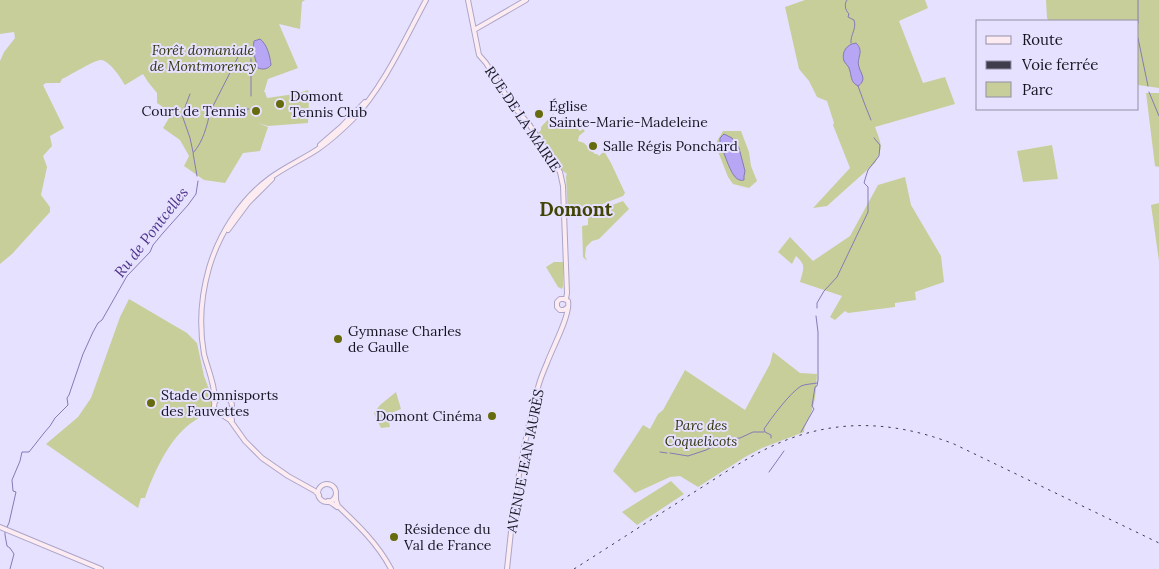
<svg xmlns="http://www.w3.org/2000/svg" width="1159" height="569" font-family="Lora,serif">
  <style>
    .green { fill: #c8ce9a }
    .water { fill: #b6a6f4; stroke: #867ab5 }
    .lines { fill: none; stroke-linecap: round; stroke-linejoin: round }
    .stream { stroke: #867ab5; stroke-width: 1 }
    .secondary-casing { stroke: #aba5c8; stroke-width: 6 }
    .secondary { stroke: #fcecf2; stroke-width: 4 }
    .rail { stroke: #3f3c4c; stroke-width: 1; stroke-dasharray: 2.5 5; stroke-linecap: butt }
    .poi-dot { fill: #666b0e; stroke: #e6e1ff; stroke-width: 2 }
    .labels { text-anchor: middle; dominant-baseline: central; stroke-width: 4; stroke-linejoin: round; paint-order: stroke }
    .park-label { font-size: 14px; font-style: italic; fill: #31340e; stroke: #e6e1ff }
    .poi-label { font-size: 14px; fill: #171421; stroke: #e6e1ff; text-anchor: start }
    .street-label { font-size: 14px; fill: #171421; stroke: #e6e1ff }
    .water-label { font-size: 15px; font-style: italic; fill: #4d328b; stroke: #e6e1ff }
    .district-label { font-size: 19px; font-weight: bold; fill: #404404; stroke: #e6e1ff }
  </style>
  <rect width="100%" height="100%" fill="#e6e1ff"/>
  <!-- green -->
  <path class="green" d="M0,0H305L302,2L300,29L279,24L298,68L268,79L264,92H265L267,98L295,94L308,90L310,96L309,98L308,123L268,126L258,123L268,127L260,151L243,153L225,183L204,180L184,166L189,156L180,140L163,128L172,113L157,103V93L148,82L143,74L125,85C120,77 110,61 101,60C96,59 69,76 62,79L60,83H46L43,85L64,128L50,136L52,146L43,156L47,167L41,195L50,207V212L12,254L0,264V61L4,52L15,38L14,32L0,34Z
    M805,0H925L928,8L899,21L923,83L945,77L955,104L875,127C881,144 884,146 875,163L827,206L813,208L850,168L833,125L834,123L827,101L817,97L809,81L799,69L785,7Z
    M1046,0H1159V88L1138,85V21H1049L1047,18Z
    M1146,93H1159V167L1155,166Z
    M553,114L559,120L564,117L580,131L583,129L585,131L579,136L578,141L584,143L595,154H597L599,156L604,151L611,163L625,193L623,196L570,217L568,216L566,176L567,174L563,171L538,133L541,130V127Z
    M723,131H741L749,152L751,166L757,181L749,188L733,184L728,177L719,154L717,151V141Z
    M1052,145L1058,179L1023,182L1017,151Z
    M905,177L911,205L941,256L944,282L915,292L916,300L895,303V307L848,313L845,311L835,320L830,317L842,296L800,282C803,269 807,266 796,256L792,264L778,252L790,237L813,261L850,236L878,185Z
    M623,201L629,209L599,239L592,241L586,247L585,256L587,261L583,257L582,226L588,225V214Z
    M1159,203V261L1151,205Z
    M554,262H563V286L562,289L558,287L546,267Z
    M129,299L187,333L197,343L204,376L213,400L212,409C202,416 191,422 183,430C166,446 152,477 145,498H141L138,508L46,444L78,417L91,398L120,317Z
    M773,352L800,373L817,374C816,386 816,399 812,410C810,417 804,425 804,432L762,448L745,457L698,487L680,476L670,477L635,493L613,471L643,425L650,429L658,414L663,410L685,370L745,410L770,364Z
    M396,392L401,409L389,414L388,416L390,427L381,428L376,418L374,413L380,405Z
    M671,481L684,494L637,525L622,512Z"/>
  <!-- water -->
  <path class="water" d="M260,39C267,44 270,56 271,65C268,69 263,70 258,68C255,58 252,51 254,41Z
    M856,43C865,52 856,57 859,67C860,71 863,75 863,79C862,83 861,84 858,86C850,82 852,76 849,68C848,66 845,63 844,61C841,52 847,44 856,43Z
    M724,134L732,138L739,148L745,171L744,176V180C743,180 742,181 740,180C731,179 724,151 720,143V138Z"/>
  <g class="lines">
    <!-- stream -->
    <path class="stream" d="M847,0C844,4 845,10 849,14L848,17L854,20C857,29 850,35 851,43
      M1138,23V0
      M1138,38L1148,86
      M858,86L865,105L871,120
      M1149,92L1159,116
      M190,94L182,115L190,138L193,152
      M251,96V59
      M212,108L238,57L248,47
      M197,176L193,153C203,142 207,126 210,112L212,109L232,110L249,109
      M817,308V303L824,291L837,277L868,212V187L864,183L866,176L868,170L879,156L880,145L874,138
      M801,432L814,409L812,406L815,387L817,386L818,380V332L816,316
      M771,438V435L765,432L764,429C772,417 789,394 801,386C806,384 812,384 817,383
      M729,439L740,438L753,432H764
      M660,452L667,453
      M670,453L688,456L706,450L726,440
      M769,472L784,451
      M7,527L9,523L16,492L13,491L12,480L20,461L22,452H29L44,433L50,426L55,418L68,405L67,398L69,395L83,354L93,332L98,323L102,320L127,276L150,252L153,245L163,233L188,205L196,194L198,181
      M5,531V535L7,546L10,548L14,554L10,569"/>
    <defs>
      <path id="secondary" d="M468,0L479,55L486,63L512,105L529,124L560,172L563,186L567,293L566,299
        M474,30L526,0
        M320,145L342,126L365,102
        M228,230L248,203L272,179
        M214 406a9 9 0 1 1 18 0a9 9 0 1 1-18 0Z
        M214,402C217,390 207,367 204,354C199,326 201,296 209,268C219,234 241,199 270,178C285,167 303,159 318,149C331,140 342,130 353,119C383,88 405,39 426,0
        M231,409L230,415L232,420
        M221,414L230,420L245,441L262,458L288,476L315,491L319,495
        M318 493a9 9 0 1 1 18 0a9 9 0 1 1-18 0Z
        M336,495V500L338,506C358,525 378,544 391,569
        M328,501L333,504L337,507
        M0,527L101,569
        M507,569L512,522V520L516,517C510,503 533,404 539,384C541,377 544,370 547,363C552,349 571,314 568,301L564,299H560L557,302V307L560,310H564L568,307"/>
    </defs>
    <!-- secondary casing -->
    <use href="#secondary" class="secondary-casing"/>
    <!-- secondary -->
    <use href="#secondary" class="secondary"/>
    <!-- rail -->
    <path class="rail" d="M574,569C615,543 655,517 696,491C718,477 740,462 764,450C827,418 889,419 954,444L1159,543"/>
  </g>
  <!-- markers -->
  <g class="poi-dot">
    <circle cx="280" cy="104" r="5"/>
    <circle cx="256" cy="111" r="5"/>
    <circle cx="539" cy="114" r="5"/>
    <circle cx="593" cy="146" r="5"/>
    <circle cx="338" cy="339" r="5"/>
    <circle cx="151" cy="403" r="5"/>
    <circle cx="492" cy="416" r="5"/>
    <circle cx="394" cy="537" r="5"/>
  </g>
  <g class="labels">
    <!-- park labels -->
    <g class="park-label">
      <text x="203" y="50">Forêt domaniale<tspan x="203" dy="16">de Montmorency</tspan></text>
      <text x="701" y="425">Parc des<tspan x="701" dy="16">Coquelicots</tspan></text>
    </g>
    <!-- poi labels -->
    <g class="poi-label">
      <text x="290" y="96">Domont<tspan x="290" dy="16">Tennis Club</tspan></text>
      <text x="549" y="106">Église<tspan x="549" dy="16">Sainte-Marie-Madeleine</tspan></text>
      <text x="246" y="111" text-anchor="end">Court de Tennis</text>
      <text x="603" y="146">Salle Régis Ponchard</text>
      <text x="348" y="331">Gymnase Charles<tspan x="348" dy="16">de Gaulle</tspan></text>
      <text x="161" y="395">Stade Omnisports<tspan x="161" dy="16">des Fauvettes</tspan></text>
      <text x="482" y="416" text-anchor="end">Domont Cinéma</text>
      <text x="404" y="529">Résidence du<tspan x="404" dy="16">Val de France</tspan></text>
    </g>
    <!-- street labels -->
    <g class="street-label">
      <text transform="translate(523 119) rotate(56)">RUE DE LA MAIRIE</text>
      <text transform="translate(525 461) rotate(-79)">AVENUE JEAN JAURÈS</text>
    </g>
    <!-- water labels -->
    <g class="water-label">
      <text transform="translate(151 232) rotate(-52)">Ru de Pontcelles</text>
    </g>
    <!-- district labels -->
    <g class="district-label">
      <text x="576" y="209">Domont</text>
    </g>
  </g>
  <!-- legend -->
  <rect x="976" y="20" width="162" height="90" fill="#e6e1ff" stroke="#938fa6"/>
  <rect x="986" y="36" width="25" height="8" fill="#fcecf2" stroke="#938fa6"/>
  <text x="1022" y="45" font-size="15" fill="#171421">Route</text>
  <rect x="986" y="61" width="25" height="8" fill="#3f3c4c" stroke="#938fa6"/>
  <text x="1022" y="70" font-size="15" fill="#171421">Voie ferrée</text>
  <rect x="986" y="82" width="25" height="15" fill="#c8ce9a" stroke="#938fa6"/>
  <text x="1022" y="95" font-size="15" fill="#171421">Parc</text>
</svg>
